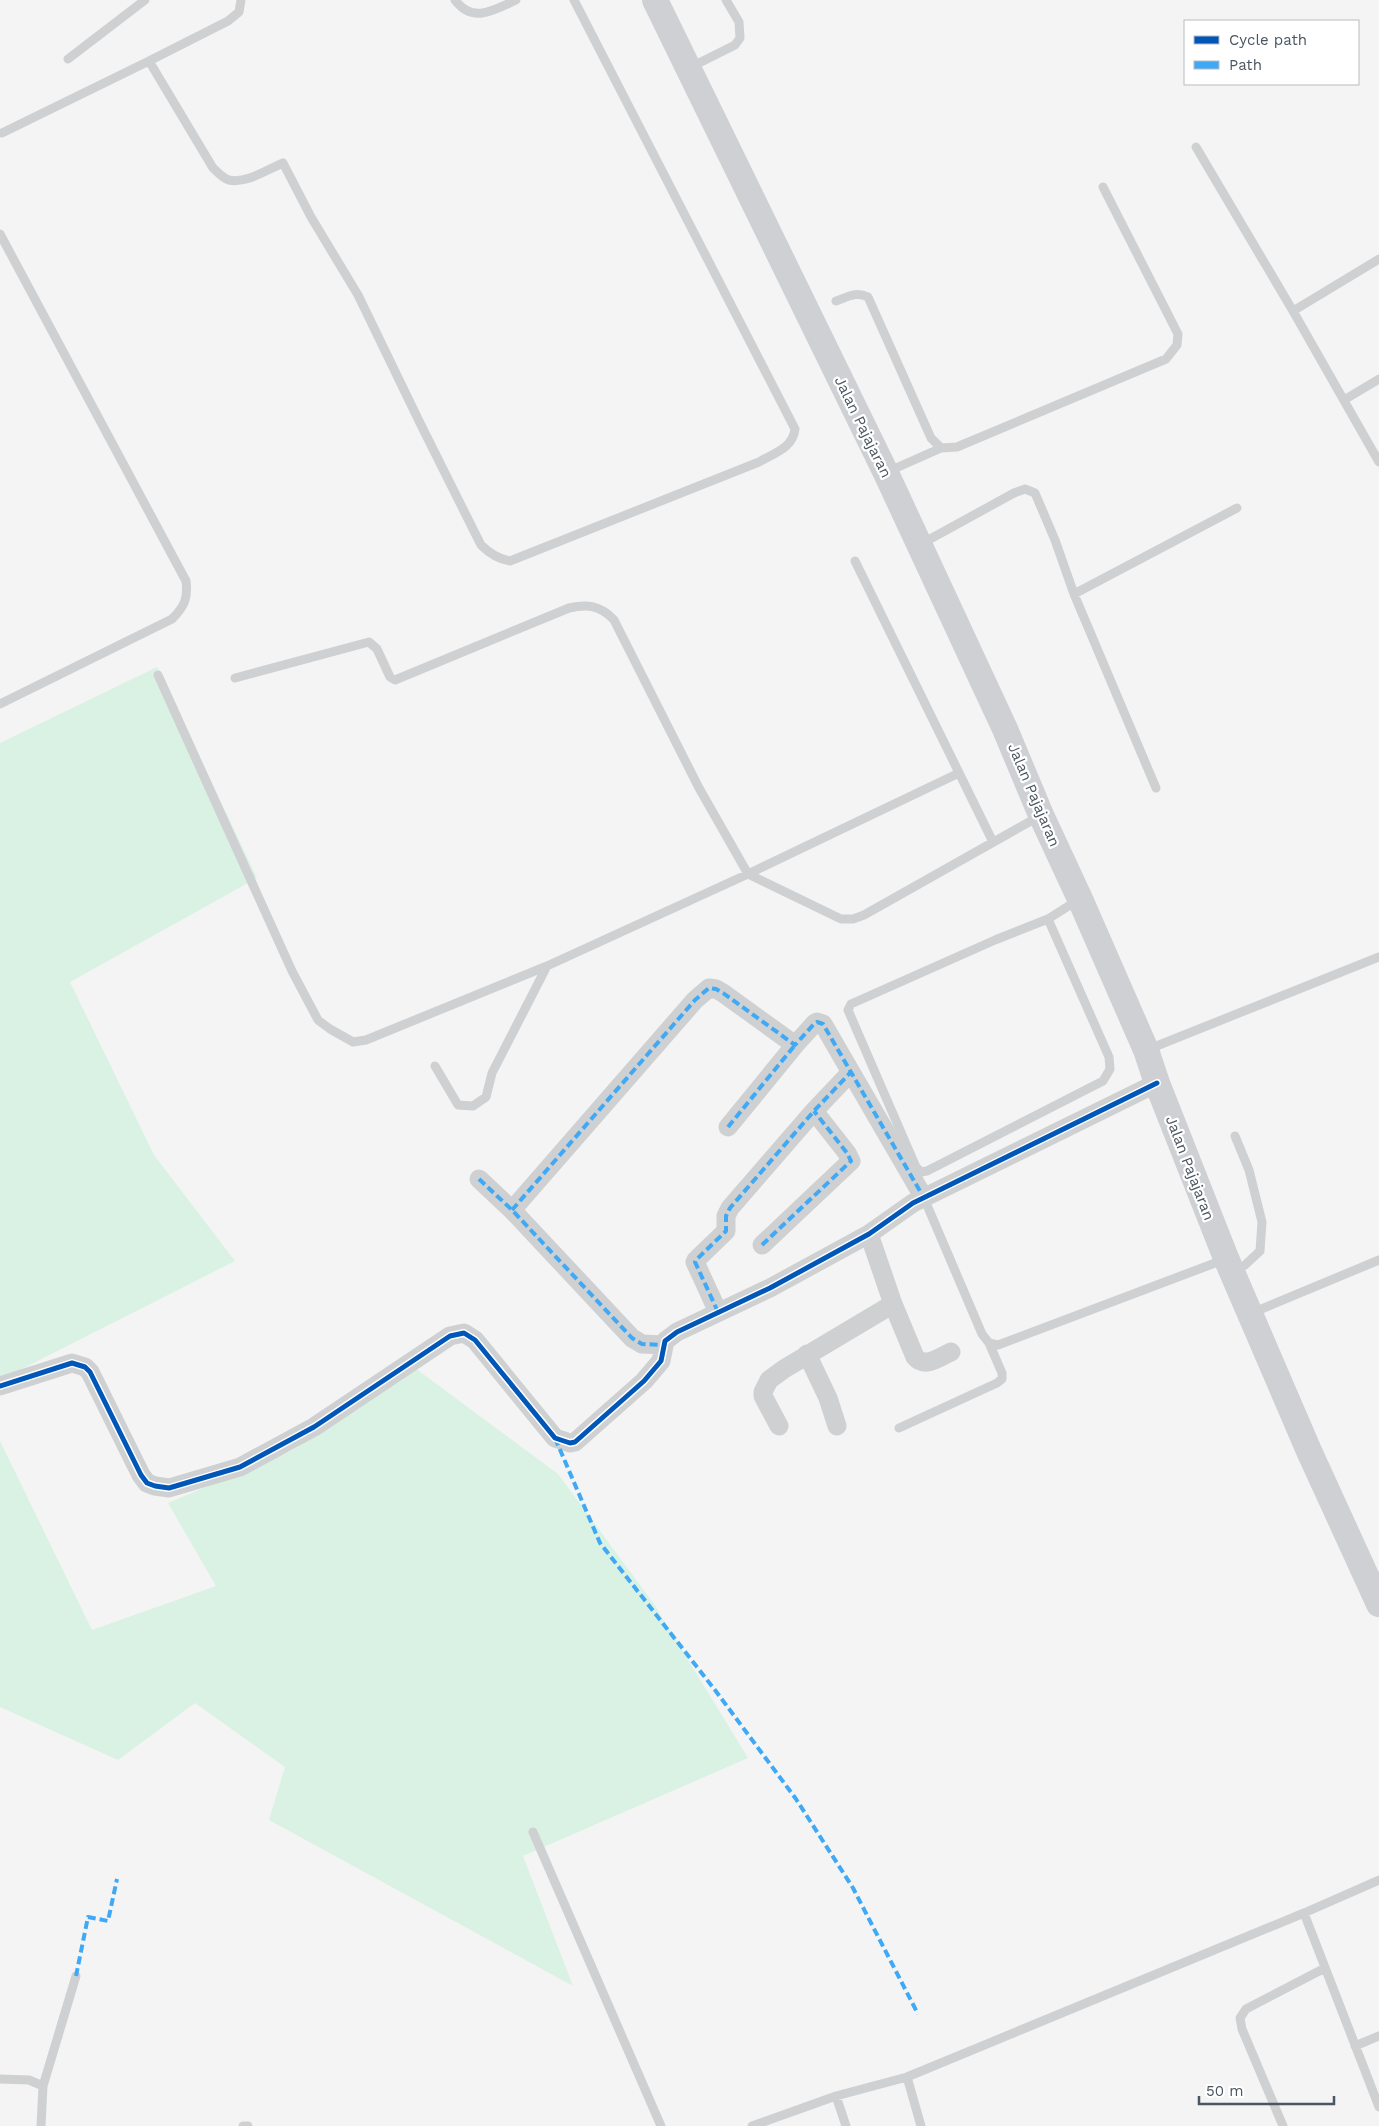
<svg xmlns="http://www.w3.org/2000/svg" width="1379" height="2126" font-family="'Work Sans',sans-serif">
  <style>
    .green { fill: #d9f2e3 }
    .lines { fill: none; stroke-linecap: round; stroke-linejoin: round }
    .service { stroke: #ced0d2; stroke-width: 9 }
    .minor { stroke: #ced0d2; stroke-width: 19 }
    .secondary { stroke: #ced0d4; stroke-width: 26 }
    .quiet { stroke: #3fa9f5; stroke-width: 4; stroke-dasharray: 8 4; stroke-linecap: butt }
    .cycleway-casing { stroke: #fff; stroke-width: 8 }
    .cycleway { stroke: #0057b8; stroke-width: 5 }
    .labels { text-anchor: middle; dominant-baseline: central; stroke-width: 4.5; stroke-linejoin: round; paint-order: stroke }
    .street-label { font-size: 15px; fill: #4a5661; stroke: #fff }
  </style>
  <rect width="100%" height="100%" fill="#f4f4f4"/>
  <!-- green -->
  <path class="green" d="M157,667L257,878L70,982L154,1155L235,1261L0,1380V743Z
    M415,1368L558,1474L654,1604L748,1758L523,1856L573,1986L269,1820L285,1767L195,1703L118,1760L0,1707V1441L92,1630L216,1586L168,1503L293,1450Z"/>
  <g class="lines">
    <!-- service -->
    <path class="service" d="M241,0L239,12L228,21L149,61L213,168C218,172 222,178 229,180C246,184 268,169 283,163L311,217L358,295L420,423L481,545C490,554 498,559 510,561L759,462C774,453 793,448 795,429L574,0
      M455,0C473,24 494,10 516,0
      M68,59L145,0
      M691,67L735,45L740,38L739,22L726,0
      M2,133L149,61
      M1196,147L1293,311L1379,462
      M0,234L186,581C188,598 185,606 172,619L0,704
      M836,301C848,297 856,291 868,297L931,438L941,448L957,447L1166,359L1177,345L1178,334L1103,187
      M1293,311L1379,259
      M1344,400L1379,379
      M887,472L941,448
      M921,544L1014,493L1025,489L1035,493L1055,540L1074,594L1156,788
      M855,561L993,842
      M1074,594L1237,508
      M158,675L292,971L318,1020L330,1029L353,1042L366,1040L547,966L748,874L841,919H853L864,915L1038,817
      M235,678L369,642L377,649L390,677L395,680L569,608C587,604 600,605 614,620L699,788L748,874L959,773
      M1048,919L1109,1057L1110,1069L1103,1081L927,1171L921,1172L916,1167L848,1010L851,1004L995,940L1048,919L1078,900
      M1149,1049L1379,957
      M435,1066L458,1105L473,1106L486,1097L492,1073L547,966
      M924,1198L982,1334L989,1343L998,1345L1223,1260
      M1235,1270L1245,1265L1260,1251L1262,1222L1249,1170L1235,1136
      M1252,1313L1379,1260
      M899,1428L997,1383L1002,1379V1373L989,1343
      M533,1832L661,2126
      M1304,1913L1379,2107
      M1355,2046L1379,2036
      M907,2077L921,2126
      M0,2079L29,2080L43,2086L41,2126
      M43,2086L76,1976
      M836,2096L907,2077L1304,1913L1379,1880
      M243,2126H248
      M752,2126L836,2096L846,2126
      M1283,2126L1242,2029L1240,2018L1246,2009L1325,1968"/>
    <!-- minor -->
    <path class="minor" d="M728,1127L795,1045
      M479,1179L512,1210L632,1338L642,1344L664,1345
      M512,1210L695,1000L709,988L716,989L723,993L795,1045L814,1024L817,1022L823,1024L924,1198
      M869,1234L893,1304L915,1357C925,1369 939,1357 951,1352
      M762,1245L851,1161L847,1153L814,1111
      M718,1312L695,1262L696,1260L726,1231V1216L730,1208L814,1111L850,1073
      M807,1354L828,1398L837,1426
      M0,1386L72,1363L85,1367L90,1372L141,1475L147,1483L155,1486L169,1488L240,1467L314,1427L450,1336L464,1333L475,1340L555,1438L570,1443L575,1442L644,1381L661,1361L665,1341L677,1332L770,1288L869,1234L913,1203L1157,1083
      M779,1426L763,1396V1392L769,1380L784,1369L893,1304"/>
    <!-- secondary -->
    <path class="secondary" d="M655,0L886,473L1005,729L1041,815L1080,899L1146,1050L1157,1083L1226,1258L1309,1451L1379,1604"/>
    <!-- quiet -->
    <path class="quiet" d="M728,1127L795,1045
      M479,1179L512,1210L632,1338L642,1344L664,1345
      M512,1210L695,1000L709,988L716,989L723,993L795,1045L814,1024L817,1022L823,1024L924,1198
      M762,1245L851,1161L847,1153L814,1111
      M718,1312L695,1262L696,1260L726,1231V1216L730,1208L814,1111L850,1073
      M555,1438L600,1543L715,1690L796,1799L853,1888L918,2014
      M76,1976L88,1917L108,1921L117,1879"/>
    <defs>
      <path id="cycleway" d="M0,1386L72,1363L85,1367L90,1372L141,1475L147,1483L155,1486L169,1488L240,1467L314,1427L450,1336L464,1333L475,1340L555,1438L570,1443L575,1442L644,1381L661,1361L665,1341L677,1332L770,1288L869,1234L913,1203L1157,1083"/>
    </defs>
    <!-- cycleway casing -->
    <use href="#cycleway" class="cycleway-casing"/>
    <!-- cycleway -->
    <use href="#cycleway" class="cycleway"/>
  </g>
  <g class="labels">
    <!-- street labels -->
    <g class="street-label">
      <text transform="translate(863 427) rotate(64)">Jalan Pajajaran</text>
      <text transform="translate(1034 795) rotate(67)">Jalan Pajajaran</text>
      <text transform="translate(1190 1168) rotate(69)">Jalan Pajajaran</text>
    </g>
  </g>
  <!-- legend -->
  <rect x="1184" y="20" width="175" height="65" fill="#ffffff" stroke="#b7bbc0"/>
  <rect x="1194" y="36" width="25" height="8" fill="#0057b8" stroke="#b7bbc0"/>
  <text x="1229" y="45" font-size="15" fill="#4a5661">Cycle path</text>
  <rect x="1194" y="61" width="25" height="8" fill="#3fa9f5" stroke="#b7bbc0"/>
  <text x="1229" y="70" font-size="15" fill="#4a5661">Path</text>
  <!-- scale -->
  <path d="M1199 2096v8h135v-8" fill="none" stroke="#4a5661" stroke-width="2.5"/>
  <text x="1206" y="2096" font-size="15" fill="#4a5661" stroke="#ffffff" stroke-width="4" paint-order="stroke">50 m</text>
</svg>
